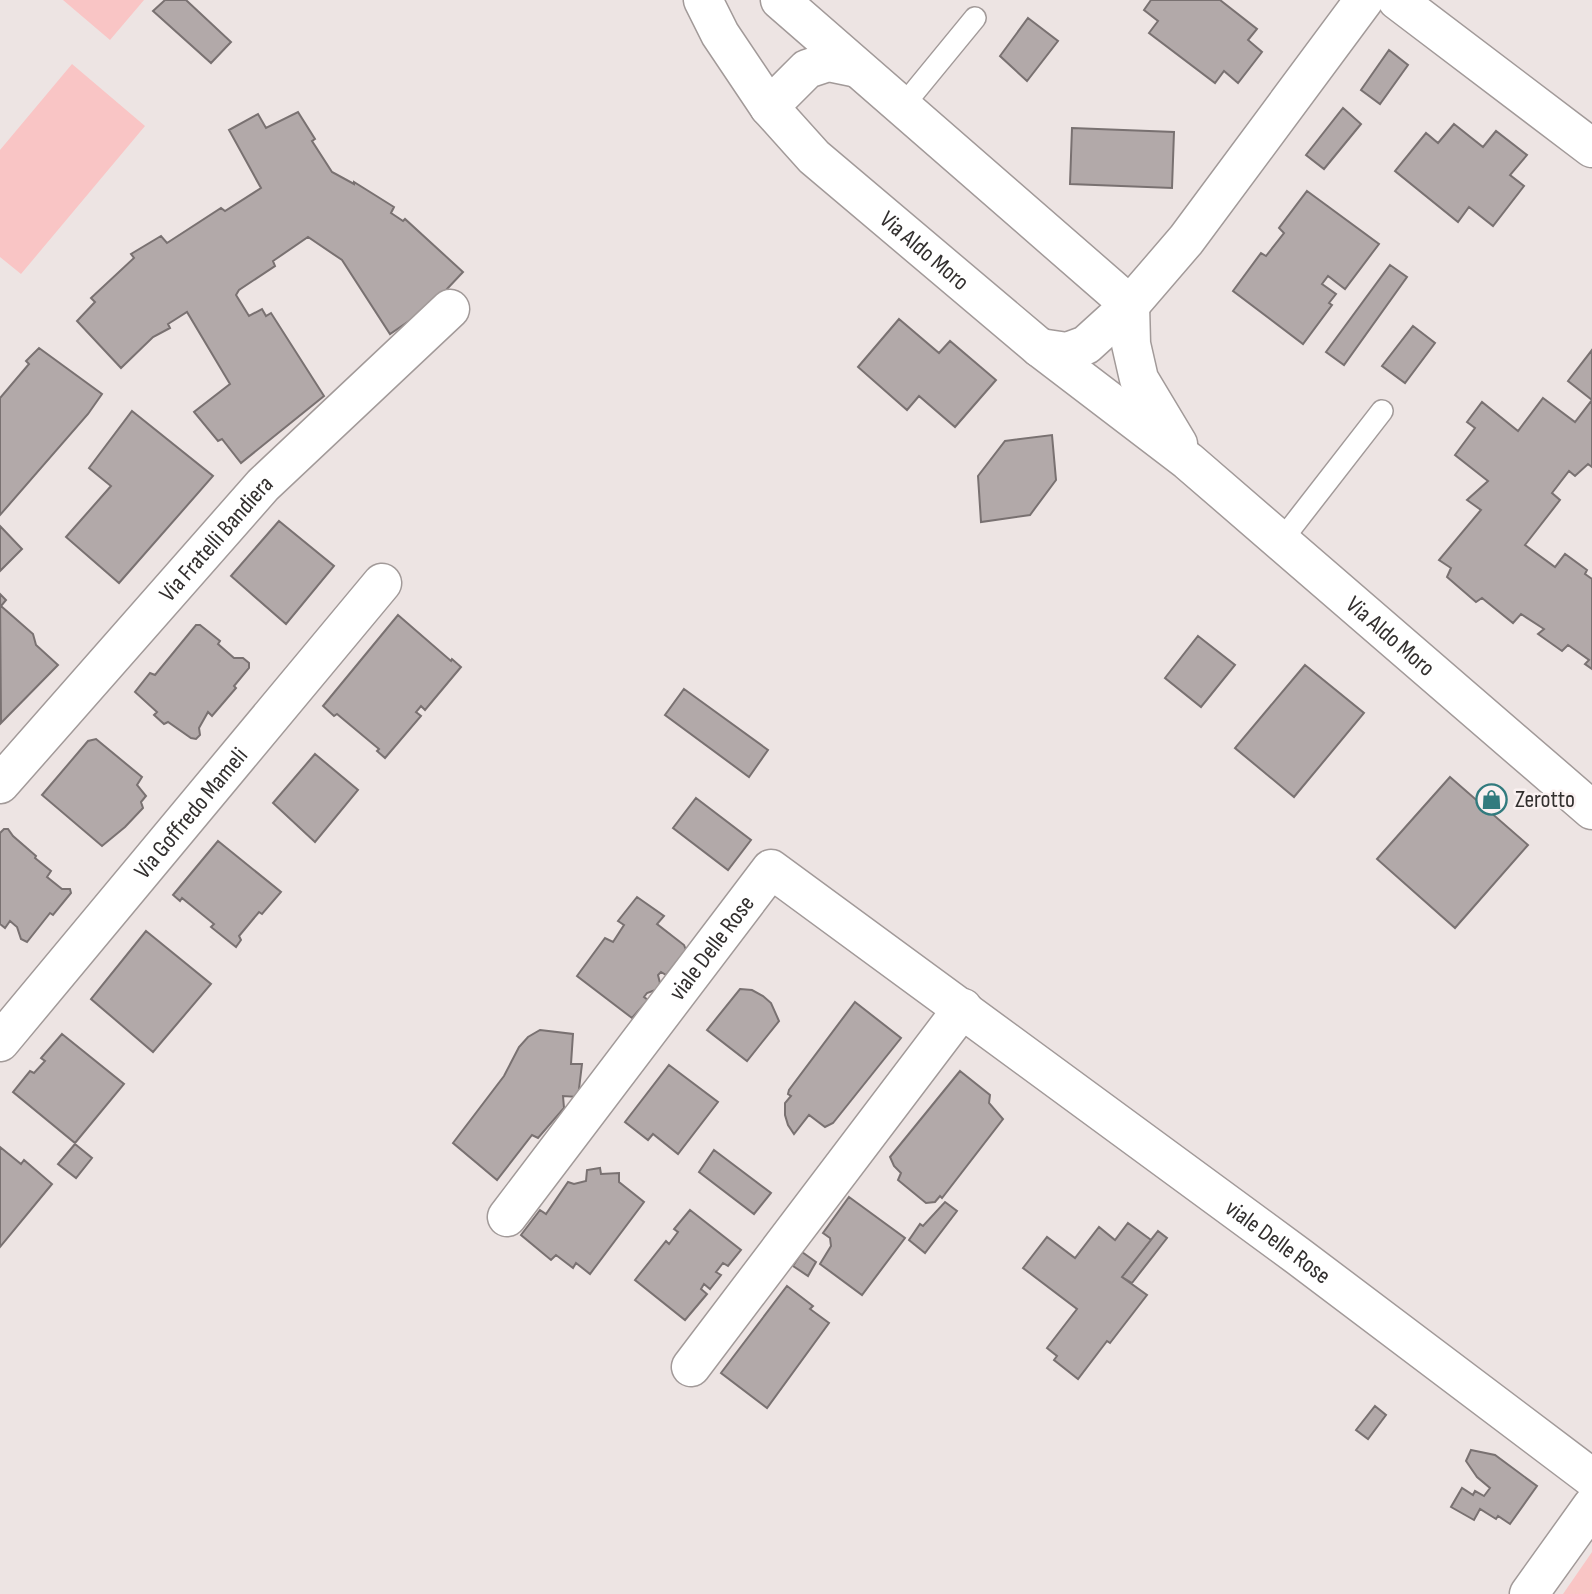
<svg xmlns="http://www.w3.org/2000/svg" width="1592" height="1594" font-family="'Sofia Sans Condensed',sans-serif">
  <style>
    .green { fill: #f9c5c5 }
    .building { fill: #b2a9a9; stroke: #797171; stroke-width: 2 }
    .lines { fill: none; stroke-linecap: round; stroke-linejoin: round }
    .service-casing { stroke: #a29a99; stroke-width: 24 }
    .minor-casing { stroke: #a29a99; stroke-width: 41 }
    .tertiary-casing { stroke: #a29a99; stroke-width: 41 }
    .service { stroke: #fff; stroke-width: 21 }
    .minor { stroke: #fff; stroke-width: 38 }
    .tertiary { stroke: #fff; stroke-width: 38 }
    .labels { text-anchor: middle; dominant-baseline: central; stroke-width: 5; stroke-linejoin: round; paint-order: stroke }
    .street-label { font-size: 24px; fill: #322f2e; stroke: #faf1f1 }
    .poi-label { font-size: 24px; fill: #322f2e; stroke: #faf1f1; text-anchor: start }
  </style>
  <rect width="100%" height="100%" fill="#ede4e3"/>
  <!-- green -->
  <path class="green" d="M63,0H144L110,40Z
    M72,64L145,126L21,274L0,257V150Z
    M1592,1552V1594H1563Z"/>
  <!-- building -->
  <path class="building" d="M165,0H186L231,42L211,63L153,11Z
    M1151,0H1220L1257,29L1248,40L1262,52L1238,83L1224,71L1215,83L1149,33L1158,21L1144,10Z
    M1028,18L1058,41L1027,81L1000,56Z
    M1389,50L1408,65L1380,104L1361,90Z
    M1343,108L1361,124L1324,169L1306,155Z
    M298,112L315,139L312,141L332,172L354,184V182L394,207L391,213L403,221L405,219L463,272L431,306L390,334L342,260L308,237L273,261L275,266L239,290L236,295L249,316L262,309L266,316L271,313L324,396L241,463L222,439L218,441L194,412L230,384L187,312L168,324L170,328L153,337L121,368L77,321L95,302L91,298L134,258L131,254L161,236L167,243L221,208L225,211L261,188L229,130L258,114L266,128Z
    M1454,124L1483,147L1496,131L1527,155L1510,175L1524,186L1493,226L1469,207L1458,222L1395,171L1426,133L1438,143Z
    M1072,128L1174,132L1172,188L1070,184Z
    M1307,191L1379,244L1345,289L1328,276L1322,284L1336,294L1329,303L1332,305L1303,344L1233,291L1261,253L1266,256L1284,233L1279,228Z
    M1390,265L1407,277L1344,365L1326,352Z
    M899,319L939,353L950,341L996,380L955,427L919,396L907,410L858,367Z
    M1413,326L1435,343L1405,383L1382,366Z
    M39,348L102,394L88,414L0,515V398L29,364L26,361Z
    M1592,350V400L1568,381Z
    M1543,398L1575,422L1592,400V467L1588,464L1575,476L1569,471L1552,493L1560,500L1525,545L1555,567L1565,554L1587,570L1585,574L1592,579V669L1585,664L1589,660L1568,645L1562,651L1538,634L1544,629L1521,614L1513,623L1482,598L1476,602L1447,577L1451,568L1439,560L1481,510L1467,500L1488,481L1455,455L1475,428L1467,422L1482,402L1518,431Z
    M132,411L213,476L119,583L66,537L111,486L89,468Z
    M1052,435L1056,480L1030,515L981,522L978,476L1005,441Z
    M279,521L334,566L286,624L231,576Z
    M0,526L22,549L0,571Z
    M0,594L6,600L1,606L33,634L36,645L58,665L1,723Z
    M398,615L451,661L452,659L461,667L425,710L421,706L416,712L421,716L385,758L377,751L379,749L337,714L334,716L323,706Z
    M196,625H200L220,641L218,644L234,658H243L249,663V668L234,686L236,688L212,716L208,712L199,728L200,735L196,739L191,738L168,722L164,724L154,715L157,712L135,692L150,673L155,675Z
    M1198,636L1235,665L1201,707L1165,678Z
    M1305,665L1364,713L1294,797L1235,748Z
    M684,689L768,750L749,777L665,715Z
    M96,739L142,777L137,785L146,796L141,802L143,808L125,827L102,846L42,795L88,741Z
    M315,754L358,790L315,842L273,803Z
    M1450,777L1528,845L1455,928L1377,859Z
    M696,798L751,840L728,870L673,828Z
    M4,829H8L13,836L36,856L35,858L51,871L47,877L62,889H70L71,893L53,915L50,913L27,942L21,939L17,927L10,921L5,928L0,924V833Z
    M218,841L281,892L262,914L259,912L239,936L241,940L236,947L211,927L214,924L182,898L180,901L173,895Z
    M637,897L664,916L657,924L684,945L686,950L666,975L661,972L658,975L660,983L658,989L647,993L644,997L648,1000L632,1018L577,976L605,938L613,942L624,925L618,921Z
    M146,931L211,984L153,1052L91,999Z
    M740,989L752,990L763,996L771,1003L779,1021L747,1061L707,1030Z
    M855,1002L901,1038L833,1123L825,1127L809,1115L794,1134L788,1125L785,1115V1103L791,1096L788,1094L789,1090Z
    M540,1030L573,1034L571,1064H582L578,1097L563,1096L564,1108L538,1138L532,1135L497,1180L453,1143L504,1076L519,1047L528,1037Z
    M62,1034L124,1084L75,1143L13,1092L30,1071L34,1073L45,1061L41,1058Z
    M669,1065L718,1102L678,1154L653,1134L648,1140L625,1122Z
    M960,1071L990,1095L989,1103L1003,1119L942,1198L940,1196L935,1202L926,1203L898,1180L901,1173L894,1166L890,1157Z
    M75,1144L92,1158L76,1178L58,1164Z
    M0,1147L21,1164L24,1160L52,1184L0,1247Z
    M714,1150L771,1193L754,1214L699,1172Z
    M600,1168L601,1174L619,1173V1182L644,1202L590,1274L576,1263L573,1268L556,1255L551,1260L521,1235L540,1210L546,1214L568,1182L574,1184L586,1181L587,1170Z
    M849,1197L905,1238L862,1295L820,1264L831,1246L830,1238L823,1233Z
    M945,1202L957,1211L925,1253L909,1240L920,1224L923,1226Z
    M690,1210L741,1250L728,1266L723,1263L716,1272L721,1275L710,1289L704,1284L701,1289L707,1294L685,1320L635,1280L666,1241L669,1244L678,1232L674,1229Z
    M1128,1223L1151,1240L1122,1277L1147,1295L1110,1343L1107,1341L1078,1379L1054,1360L1057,1356L1047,1348L1077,1309L1023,1268L1047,1237L1075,1258L1099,1227L1115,1240Z
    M1158,1231L1167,1238L1132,1283L1122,1277Z
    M802,1252L816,1262L808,1276L793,1266Z
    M787,1286L813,1306L810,1309L829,1323L767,1408L721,1373Z
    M1375,1406L1386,1415L1368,1439L1356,1430Z
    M1471,1450L1495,1455L1537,1486L1510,1524L1498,1516L1496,1519L1480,1509L1474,1520L1451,1507L1462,1488L1473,1495L1475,1491L1484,1496L1490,1488L1477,1477L1466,1461Z"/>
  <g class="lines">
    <defs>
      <path id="service" d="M902,107L975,18
        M1281,541L1382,411"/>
      <g id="minor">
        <path d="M1397,0L1592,148"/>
        <path d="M769,107L807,69L828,62L857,68"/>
        <path d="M1040,348L1067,352L1086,345L1130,305L1186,240L1364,0"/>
        <path id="s1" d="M0,784L263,485L450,309"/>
        <path id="s2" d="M0,1042L382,583"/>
        <path id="s3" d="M507,1217L771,869L1298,1256L1592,1478"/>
        <path d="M691,1367L963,1008"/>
      </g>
      <g id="tertiary">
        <path id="s4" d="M703,0L720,34L769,107L814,157L1040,348L1188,461L1592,810"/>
        <path d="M780,0L1130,305L1131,344L1139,379L1178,444"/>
        <path d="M1529,1594L1592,1506"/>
      </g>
    </defs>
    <!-- service casing -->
    <use href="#service" class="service-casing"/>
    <!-- minor casing -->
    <use href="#minor" class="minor-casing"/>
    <!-- tertiary casing -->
    <use href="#tertiary" class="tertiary-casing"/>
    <!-- service -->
    <use href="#service" class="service"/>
    <!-- minor -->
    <use href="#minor" class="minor"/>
    <!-- tertiary -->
    <use href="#tertiary" class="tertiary"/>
  </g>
  <!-- icons -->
  <defs>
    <symbol id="shop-ring" viewBox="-11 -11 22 22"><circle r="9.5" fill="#faf1f1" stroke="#327b7e" stroke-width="1.5"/><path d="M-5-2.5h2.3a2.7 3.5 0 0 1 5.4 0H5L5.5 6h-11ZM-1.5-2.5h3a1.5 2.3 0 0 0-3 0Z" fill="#327b7e"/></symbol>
  </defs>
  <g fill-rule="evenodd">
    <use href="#shop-ring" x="1474" y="782" width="35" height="35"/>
  </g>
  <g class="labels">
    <!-- street labels -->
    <g class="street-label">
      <text stroke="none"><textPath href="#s4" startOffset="338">Via Aldo Moro</textPath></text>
      <text stroke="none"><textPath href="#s1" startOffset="327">Via Fratelli Bandiera</textPath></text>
      <text stroke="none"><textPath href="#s4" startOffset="943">Via Aldo Moro</textPath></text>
      <text stroke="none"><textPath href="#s2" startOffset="298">Via Goffredo Mameli</textPath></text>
      <text stroke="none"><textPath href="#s3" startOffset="338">viale Delle Rose</textPath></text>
      <text stroke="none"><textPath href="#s3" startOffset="1066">viale Delle Rose</textPath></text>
    </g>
    <!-- poi labels -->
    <g class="poi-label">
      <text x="1515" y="799">Zerotto</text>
    </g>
  </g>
</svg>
